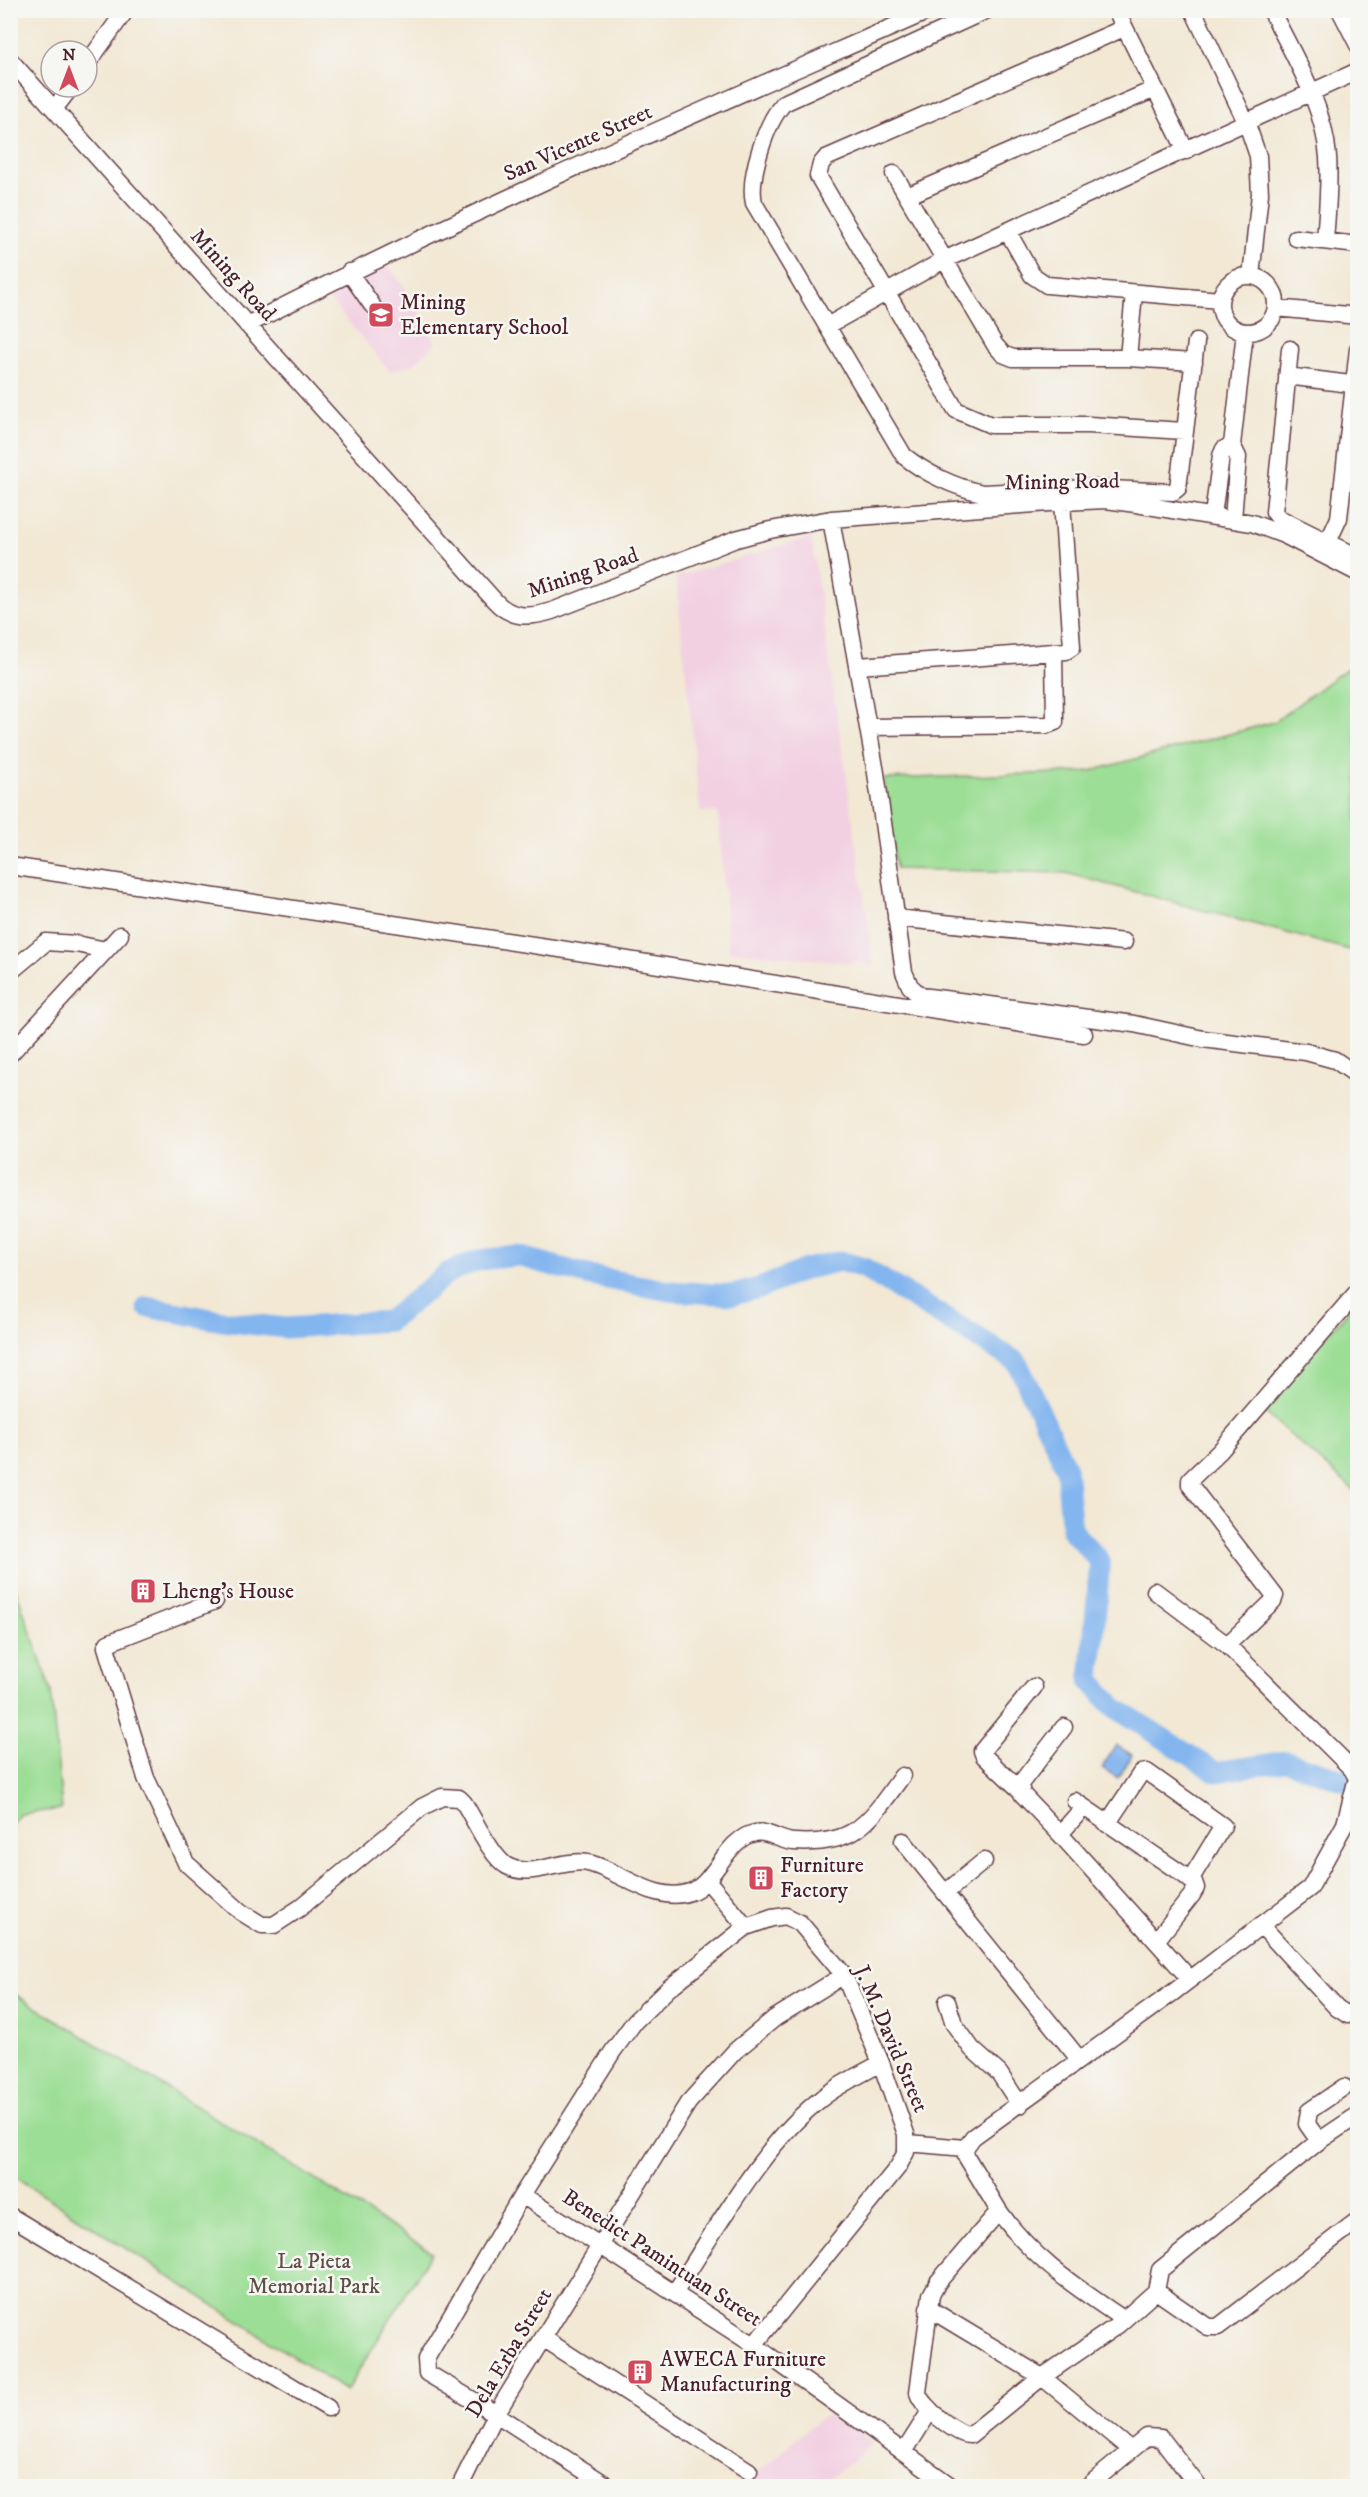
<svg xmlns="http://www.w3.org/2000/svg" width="1368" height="2497" font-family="'IM FELL DW Pica',serif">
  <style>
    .built { fill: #f2cfe1 }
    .green { fill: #9cde95; stroke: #737e60; stroke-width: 1.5 }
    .water { fill: #83b5ef; stroke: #666a8d; stroke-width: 1.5 }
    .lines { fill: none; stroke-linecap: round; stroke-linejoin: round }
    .river { stroke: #83b5ef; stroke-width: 21 }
    .minor-casing { stroke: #633d44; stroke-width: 19 }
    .minor { stroke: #fff; stroke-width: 16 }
    .labels { text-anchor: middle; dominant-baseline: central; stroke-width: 5; stroke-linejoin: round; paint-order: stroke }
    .street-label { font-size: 22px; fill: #4a1f2b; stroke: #f6f6f2 }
    .poi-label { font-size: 22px; fill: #4a1f2b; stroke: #f6f6f2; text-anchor: start }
    .park-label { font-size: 22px; fill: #5e4f46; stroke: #f6f6f2 }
  </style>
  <rect width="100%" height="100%" fill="#f6f6f2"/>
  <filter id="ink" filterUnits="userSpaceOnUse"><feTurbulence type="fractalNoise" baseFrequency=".0167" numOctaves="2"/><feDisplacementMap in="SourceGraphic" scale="12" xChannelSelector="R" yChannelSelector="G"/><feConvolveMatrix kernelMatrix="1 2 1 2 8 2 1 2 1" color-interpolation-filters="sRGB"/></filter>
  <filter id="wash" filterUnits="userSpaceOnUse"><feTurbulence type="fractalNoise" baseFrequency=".008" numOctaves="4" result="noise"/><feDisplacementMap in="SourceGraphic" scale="24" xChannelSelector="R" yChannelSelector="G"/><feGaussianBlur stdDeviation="1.35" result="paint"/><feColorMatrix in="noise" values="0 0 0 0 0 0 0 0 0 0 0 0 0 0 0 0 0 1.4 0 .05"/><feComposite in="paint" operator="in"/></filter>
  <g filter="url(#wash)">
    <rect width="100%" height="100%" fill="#f2e8d4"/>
    <!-- built -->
    <path class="built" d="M384,261L406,289L436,343L414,364L390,371L321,290Z
      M811,537L874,965L729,951L718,812H700L676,577Z
      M837,2413L873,2444L820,2486H742L821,2418Z"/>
    <!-- green -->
    <path class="green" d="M1357,661V952L1066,873L896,869L884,779L1087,772L1274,722Z
      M1357,1301V1493L1262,1410Z
      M10,1572L51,1691L62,1809L20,1814L11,1825Z
      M10,1991L432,2252L346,2391L11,2174Z"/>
    <!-- water -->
    <path class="water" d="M1116,1745L1132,1755L1118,1778L1102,1768Z"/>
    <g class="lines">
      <!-- river -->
      <path class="river" d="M147,1307L222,1321L286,1328L389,1321L449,1272L479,1260L518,1256L591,1276L669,1291L733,1295L763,1287L806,1269L840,1261L864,1268L1017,1362L1066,1468L1072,1531L1100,1561L1090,1680L1114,1707L1216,1772L1286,1761L1358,1785"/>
    </g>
  </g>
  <g filter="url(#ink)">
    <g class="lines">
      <defs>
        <path id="minor" d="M987,10L784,103C766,122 748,178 754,203L904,456C925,473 956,488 983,493L1089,488L1173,492L1178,488L1196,342
          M1116,10L1186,151
          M1193,10L1247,124L1258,156L1260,194L1251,276
          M1271,10C1294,57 1324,104 1328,157C1330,185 1327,213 1325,241
          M1340,10L1358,45
          M1124,28L826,158L821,164L818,176L956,410L991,425H1089L1184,431
          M10,60L494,600C511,619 529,618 552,611L736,539L770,530L831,519L1062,502L1106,500L1136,504L1252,523L1284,535L1358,573
          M87,64L126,10
          M55,108L71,87
          M894,174L995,345L1003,354L1013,358H1128L1194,362
          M907,196L1155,89
          M1008,232L1032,275L1047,285L1220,300
          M1296,238L1358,245
          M349,272L372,305
          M1220 304a28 28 0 1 1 56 0a28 28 0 1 1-56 0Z
          M1276,308L1358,316
          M247,325C470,210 702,111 931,10
          M827,326L944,260L1358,71
          M1290,349L1274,512L1279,518L1358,557
          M1128,358L1134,293
          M1287,376L1358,385
          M1213,515L1221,456L1224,449L1232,445
          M831,519L876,773L904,972L910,986L921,996L1134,1024L1203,1039L1306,1052L1335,1060L1358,1076
          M1233,519L1238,457L1232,445L1245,332
          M1328,542L1339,518L1358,349
          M858,666L1054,652L1066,651L1072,647L1062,502
          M868,727L1047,725L1055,722L1054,652
          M10,866L560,949L1084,1034
          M896,918L1124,942
          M10,972L46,942L76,944L106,950
          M10,1054L120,935
          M1155,1591L1227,1645L1352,1769L1357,1778L1345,1824L1310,1888L1175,1991L973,2137L965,2148L966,2156L999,2211L938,2282L931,2295L918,2392C919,2405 958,2436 970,2435L1042,2377L1118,2325L1156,2291L1160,2270L1319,2141L1358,2115
          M215,1601L108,1643L106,1647L146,1778L186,1863L241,1912L262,1925H274L300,1908L422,1807L442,1797L459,1798L464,1803C474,1819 492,1858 507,1866C532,1880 564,1856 592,1864C622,1873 657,1904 690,1892C715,1884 726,1838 755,1833C768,1830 781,1842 794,1842C856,1846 869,1822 902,1776
          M1227,1645L1273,1601L1275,1596L1190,1485V1480L1220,1451L1358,1291
          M1020,1790L984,1756L982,1751L1034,1687
          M1075,1801L1194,1882L1196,1888L1192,1895L1156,1941
          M1083,1808L1060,1834L1190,1979
          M1107,1824L1141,1773L1147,1772L1223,1826L1190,1880
          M1060,1834L1022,1794L1020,1784L1064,1727
          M903,1841L945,1893
          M984,1861L945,1893L1079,2059
          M707,1880L746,1927
          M1261,1925L1337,2008L1348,2015L1358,2009
          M947,2002L954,2024L972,2049L999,2073L1020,2105
          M1319,2141L1307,2124L1309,2111L1344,2087
          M908,2143L965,2148
          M522,2195L754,2345L951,2486
          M999,2211C1032,2259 1076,2287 1123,2319
          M10,2216L328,2408
          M1156,2291L1208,2327H1218L1358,2220
          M675,2292C716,2230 763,2143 822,2098C839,2084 862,2074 881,2063
          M928,2308L1042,2377L1131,2450
          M543,2338L749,2471
          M904,2452L930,2411
          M460,2486L496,2414L688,2103L735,2051L775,2018L844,1975
          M608,2486L496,2414L427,2373L426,2359L522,2195L613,2051L635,2021L669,1988L746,1927L772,1918L786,1916L800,1923L844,1975L881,2063L906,2134V2152L898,2167L754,2345
          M1088,2486L1147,2437L1161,2438L1198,2486"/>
      </defs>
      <!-- minor casing -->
      <use href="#minor" class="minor-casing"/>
      <!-- minor -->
      <use href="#minor" class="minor"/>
    </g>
  </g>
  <!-- icons -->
  <defs>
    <symbol id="school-square" viewBox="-11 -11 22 22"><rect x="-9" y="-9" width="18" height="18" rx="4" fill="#d1495b" stroke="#f6f6f2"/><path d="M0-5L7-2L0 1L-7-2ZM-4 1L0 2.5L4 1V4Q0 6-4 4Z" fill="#fff"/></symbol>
    <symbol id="building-square" viewBox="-11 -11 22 22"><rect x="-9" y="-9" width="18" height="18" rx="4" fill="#d1495b" stroke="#f6f6f2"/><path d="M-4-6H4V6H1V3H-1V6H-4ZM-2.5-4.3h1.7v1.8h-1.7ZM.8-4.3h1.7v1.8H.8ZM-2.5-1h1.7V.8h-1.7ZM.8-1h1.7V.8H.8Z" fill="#fff"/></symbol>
  </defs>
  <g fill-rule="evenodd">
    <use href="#school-square" x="366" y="300" width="30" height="30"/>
    <use href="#building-square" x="128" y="1576" width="30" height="30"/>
    <use href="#building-square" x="746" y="1863" width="30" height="30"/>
    <use href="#building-square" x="625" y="2357" width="30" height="30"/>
  </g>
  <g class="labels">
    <!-- street labels -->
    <g class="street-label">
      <text transform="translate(578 143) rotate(-24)">San Vicente Street</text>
      <text transform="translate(233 275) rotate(48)">Mining Road</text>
      <text transform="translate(1062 482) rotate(-1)">Mining Road</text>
      <text transform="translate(583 573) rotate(-19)">Mining Road</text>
      <text transform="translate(891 2039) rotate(67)">J. M. David Street</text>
      <text transform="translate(662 2258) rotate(33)">Benedict Pamintuan Street</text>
      <text transform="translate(509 2353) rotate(-59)">Dela Erba Street</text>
    </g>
    <!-- poi labels -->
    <g class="poi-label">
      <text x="400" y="302">Mining<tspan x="400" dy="25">Elementary School</tspan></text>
      <text x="162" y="1591">Lheng's House</text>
      <text x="780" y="1865">Furniture<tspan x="780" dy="25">Factory</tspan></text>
      <text x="660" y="2359">AWECA Furniture<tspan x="660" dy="25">Manufacturing</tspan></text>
    </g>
    <!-- park labels -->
    <g class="park-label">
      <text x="314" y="2261">La Pieta<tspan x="314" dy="25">Memorial Park</tspan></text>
    </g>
  </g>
  <!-- margin -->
  <rect width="1368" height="2497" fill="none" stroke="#f6f6f2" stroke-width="36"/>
  <!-- north arrow -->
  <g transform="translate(69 69)"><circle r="28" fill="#f6f6f2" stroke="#b1a0a2" stroke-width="1.5"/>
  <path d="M0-4.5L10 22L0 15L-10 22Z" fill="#d1495b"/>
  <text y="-9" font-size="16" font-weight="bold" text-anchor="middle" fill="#4a1f2b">N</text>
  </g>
</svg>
